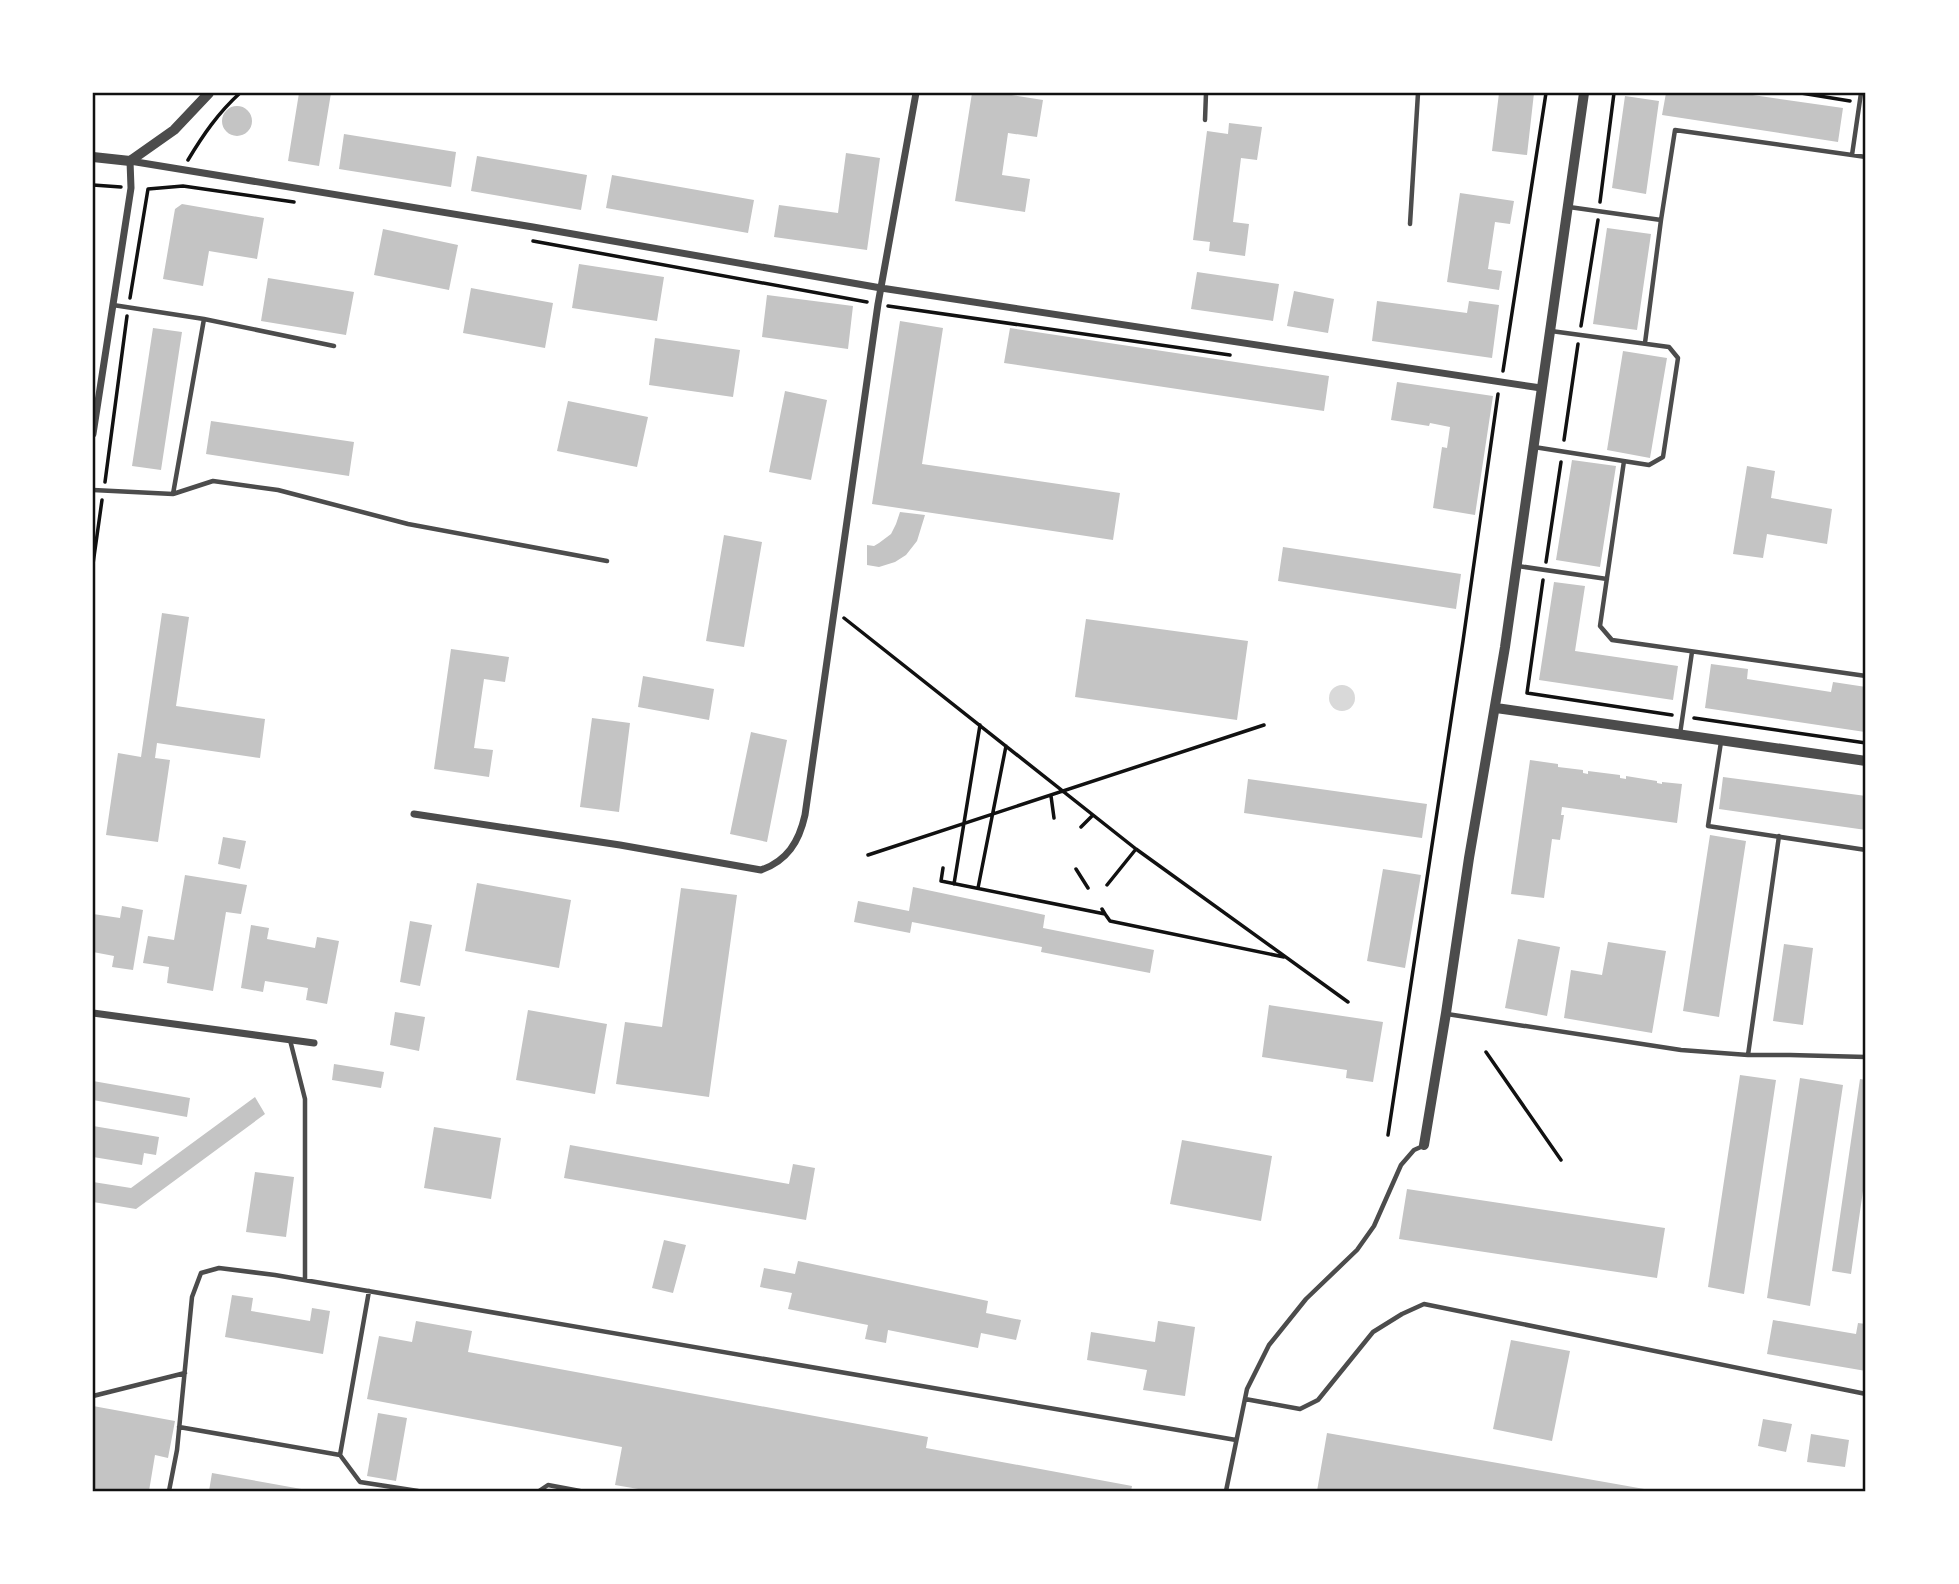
<svg xmlns="http://www.w3.org/2000/svg" width="1959" height="1584" font-family="Bitter,serif">
  <style>
    .water { fill: #d9d9d9 }
    .building { fill: #c4c4c4 }
    .lines { fill: none; stroke-linecap: round; stroke-linejoin: round }
    .path { stroke: #111; stroke-width: 3.5 }
    .service { stroke: #4c4c4c; stroke-width: 4.5 }
    .minor { stroke: #4c4c4c; stroke-width: 7 }
    .tertiary { stroke: #4c4c4c; stroke-width: 10 }
    .neatline { fill: none; stroke: #111; stroke-width: 2.5 }
  </style>
  <rect width="100%" height="100%" fill="#fff"/>
  <!-- water -->
  <path class="water" d="M1329 698a13 13 0 1 1 26 0a13 13 0 1 1-26 0Z"/>
  <!-- building -->
  <path class="building" d="M299,93H331L319,166L288,161Z
    M972,93H999L1043,100L1037,137L1008,133L1002,175L1030,179L1025,212L955,201Z
    M1499,93H1534L1527,155L1492,151Z
    M1666,93H1739L1843,108L1838,142L1662,115Z
    M1625,96L1659,101L1646,194L1612,188Z
    M222 121a15 15 0 1 1 30 0a15 15 0 1 1-30 0Z
    M1229,123L1262,127L1257,160L1241,158L1233,222L1249,224L1245,256L1209,251L1210,242L1193,240L1207,131L1228,134Z
    M344,134L456,152L451,187L339,169Z
    M846,153L880,158L867,250L774,237L779,205L838,213Z
    M477,156L587,175L581,210L471,191Z
    M612,175L754,200L748,233L606,208Z
    M1460,193L1514,201L1510,224L1495,222L1488,269L1502,271L1499,290L1447,282Z
    M182,204L264,218L257,259L209,251L203,286L163,279L175,209Z
    M1607,228L1651,234L1637,330L1593,324Z
    M383,229L458,245L449,290L374,275Z
    M579,264L664,277L657,321L572,308Z
    M1197,272L1279,284L1273,321L1191,309Z
    M268,278L354,292L346,335L261,321Z
    M471,288L553,303L545,348L463,333Z
    M1294,291L1334,299L1328,333L1287,326Z
    M767,295L853,306L848,349L762,337Z
    M1377,301L1467,313L1469,301L1499,305L1492,358L1372,341Z
    M900,321L943,328L922,464L1120,493L1113,540L872,504Z
    M153,328L182,332L161,470L132,466Z
    M1010,328L1329,376L1324,411L1004,363Z
    M655,338L740,350L733,397L649,385Z
    M1623,351L1667,358L1650,458L1607,450Z
    M1397,382L1493,396L1475,515L1433,508L1442,447L1447,448L1450,427L1430,423L1429,426L1391,420Z
    M785,391L827,400L811,480L769,472Z
    M568,401L648,417L637,467L557,451Z
    M211,421L354,442L349,476L206,454Z
    M1572,460L1616,466L1600,567L1556,560Z
    M1747,466L1775,471L1771,498L1832,509L1827,544L1767,534L1763,558L1733,554Z
    M900,512L925,515L917,541L906,555L895,562L879,567L867,565V545L874,546L879,543L891,534L896,524Z
    M724,535L762,542L744,647L706,641Z
    M1283,547L1461,574L1456,609L1278,581Z
    M1554,582L1585,586L1575,651L1678,666L1673,700L1539,680Z
    M162,613L189,617L176,706L265,719L260,758L157,743L155,758L170,760L158,842L106,835L118,753L141,757Z
    M1086,619L1248,641L1237,720L1075,697Z
    M451,649L509,657L505,682L484,679L474,748L493,750L489,777L434,769Z
    M1711,664L1748,669L1747,679L1831,692L1833,682L1866,687L1865,732L1705,708Z
    M643,676L714,689L709,720L638,707Z
    M592,718L630,723L619,812L580,807Z
    M751,732L787,740L767,842L730,834Z
    M1530,760L1558,764V767L1583,770V773L1588,774V771L1620,775V778L1626,779V776L1657,781V783L1662,784V782L1682,784L1677,823L1562,807L1561,815H1564L1560,840L1552,839L1544,898L1511,894Z
    M1723,777L1866,796V830L1719,809Z
    M1248,779L1427,804L1422,838L1244,813Z
    M1710,835L1746,841L1719,1017L1683,1011Z
    M223,837L246,841L240,869L218,864Z
    M1383,869L1421,875L1405,968L1367,961Z
    M185,875L247,885L241,914L226,912L213,991L167,983L169,967L143,963L148,936L174,940Z
    M477,883L571,900L559,968L465,951Z
    M913,887L1045,915L1043,928L1154,950L1150,973L1041,952L1042,947L912,922L910,933L854,922L858,901L909,911Z
    M681,888L737,895L709,1097L616,1084L625,1022L662,1027Z
    M122,906L143,910L133,970L112,967L114,956L93,952V914L120,918Z
    M410,921L432,925L420,986L400,982Z
    M251,925L269,928L267,939L315,948L317,937L339,941L327,1004L306,1000L308,988L265,981L263,992L241,988Z
    M1518,939L1560,947L1547,1016L1505,1008Z
    M1608,942L1666,951L1652,1033L1564,1018L1571,970L1602,975Z
    M1784,944L1813,948L1803,1025L1773,1021Z
    M1269,1005L1383,1022L1373,1082L1346,1078L1347,1070L1262,1057Z
    M528,1010L607,1024L595,1094L516,1080Z
    M395,1012L425,1017L419,1051L390,1045Z
    M334,1064L384,1072L381,1088L332,1080Z
    M1740,1075L1776,1080L1744,1294L1708,1287Z
    M1800,1078L1843,1085L1810,1306L1767,1298Z
    M1860,1079L1866,1080V1170L1851,1274L1832,1271Z
    M93,1081L190,1098L187,1117L93,1100Z
    M255,1097L265,1114L136,1209L93,1202V1182L131,1188Z
    M93,1126L159,1137L156,1155L144,1153L142,1165L93,1157Z
    M434,1127L501,1138L491,1199L424,1188Z
    M1182,1140L1272,1156L1261,1221L1170,1204Z
    M570,1145L789,1184L793,1164L815,1168L806,1220L564,1178Z
    M255,1172L294,1177L286,1237L246,1232Z
    M1407,1189L1665,1228L1657,1278L1399,1239Z
    M664,1240L686,1245L673,1293L652,1288Z
    M798,1261L988,1301L986,1313L1021,1320L1016,1340L981,1333L978,1348L888,1330L886,1343L865,1339L868,1325L788,1309L792,1293L760,1287L764,1268L795,1274Z
    M232,1295L253,1298L251,1311L310,1321L312,1308L330,1311L323,1354L225,1337Z
    M1773,1320L1856,1334L1858,1323L1866,1324V1371L1767,1354Z
    M416,1321L472,1331L468,1352L928,1437L926,1448L1132,1486L1131,1491H650L615,1485L622,1447L367,1399L379,1336L412,1342Z
    M1158,1321L1195,1327L1185,1396L1143,1390L1147,1370L1087,1360L1091,1332L1155,1342Z
    M1511,1340L1570,1351L1552,1441L1493,1429Z
    M93,1406L175,1421L168,1458L155,1455L149,1491H93Z
    M378,1413L407,1418L396,1481L367,1476Z
    M1763,1419L1792,1424L1786,1452L1758,1446Z
    M1327,1433L1650,1490V1491H1317Z
    M1811,1434L1849,1440L1845,1467L1807,1462Z
    M212,1473L307,1490V1491H209Z"/>
  <g class="lines">
    <!-- path -->
    <path class="path" d="M1801,93L1850,101
      M188,160C203,135 218,113 240,93
      M93,185L121,187
      M1600,202L1614,93
      M533,241L867,302
      M130,298L148,189L183,186L294,202
      M888,306L1230,355
      M1581,326L1598,220
      M1503,371L1546,93
      M1564,440L1578,344
      M105,482L127,316
      M1546,562L1561,462
      M93,564L102,500
      M1543,580L1527,693L1672,715
      M844,618L1136,849L1348,1002
      M1694,718L1866,743
      M1051,796L1054,818
      M1081,827L1093,815
      M868,855L1264,725
      M943,868L941,881L1105,914L1102,909
      M1076,869L1088,888
      M954,884L980,725
      M1107,885L1136,849
      M978,888L1006,746
      M1105,914L1110,921L1284,957
      M1486,1052L1561,1160
      M1388,1135L1463,641L1498,394"/>
    <!-- service -->
    <path class="service" d="M1205,120L1206,93
      M1852,155L1861,93
      M1569,207L1661,220L1675,130L1866,157
      M1410,224L1418,93
      M113,305L204,319L334,346
      M1645,343L1661,220
      M1534,447L1649,465L1663,457L1678,358L1669,347L1551,331
      M1624,461L1600,626L1612,640L1866,676
      M93,490L173,494L204,319
      M173,494L213,481L278,490L408,524L607,561
      M1518,566L1607,579
      M1680,734L1692,652
      M1721,742L1708,826L1866,850
      M1447,1014L1681,1050L1748,1055H1790L1866,1057
      M290,1040L305,1099V1280
      M1748,1055L1779,836
      M93,1396L185,1373
      M1245,1399L1300,1409L1318,1400L1373,1332L1402,1314L1424,1304L1866,1394
      M179,1427L340,1455L369,1291
      M340,1455L360,1482L418,1491
      M169,1491L177,1450L192,1297L201,1273L219,1268L275,1275L1236,1440
      M539,1491L548,1485L580,1491
      M1226,1491L1247,1389L1269,1345L1306,1299L1357,1250L1374,1226L1401,1165L1414,1150L1423,1146"/>
    <!-- minor -->
    <path class="minor" d="M93,434L131,188L130,161L533,227L881,288L1541,388
      M414,814L620,845L761,870C787,861 799,842 805,815L878,304L916,93
      M93,1013L314,1043"/>
    <!-- tertiary -->
    <path class="tertiary" d="M93,157L130,161L174,130L209,93
      M1496,708L1866,761
      M1424,1145L1446,1013L1469,858L1505,647L1584,93"/>
  </g>
  <!-- border -->
  <rect width="1959" height="1584" fill="none" stroke="#ffffff" stroke-width="189"/>
  <rect x="94" y="94" width="1770" height="1396" class="neatline"/>
</svg>
